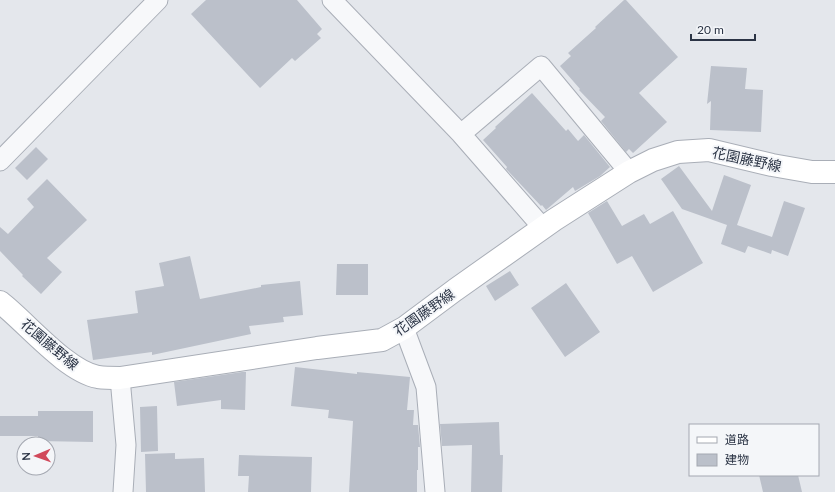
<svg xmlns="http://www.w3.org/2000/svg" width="835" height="492" font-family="Lato,'Noto Sans JP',sans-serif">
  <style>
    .building { fill: #bbc0ca }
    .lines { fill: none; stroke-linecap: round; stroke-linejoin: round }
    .street-casing { stroke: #a9aeb7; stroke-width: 21 }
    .secondary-casing { stroke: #a9aeb7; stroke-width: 24 }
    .street { stroke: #f7f8fa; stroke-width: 19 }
    .secondary { stroke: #fff; stroke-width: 22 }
    .labels { text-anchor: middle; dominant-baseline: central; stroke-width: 4; stroke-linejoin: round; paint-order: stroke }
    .street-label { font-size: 14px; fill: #2b3445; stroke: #f4f6f9 }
  </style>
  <rect width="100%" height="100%" fill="#e4e7ec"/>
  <!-- building -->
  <path class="building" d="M206,0H297L322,29L317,34L321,38L295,61L292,58L260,88L191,14Z
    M624,0H626L678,57L639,93L667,122L633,153L629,149L626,152L601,121L605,117L579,90L580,89L560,66L571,56L568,53L596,28L595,27Z
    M711,66L747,68L745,89L763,90L761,132L710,130L711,101L707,104Z
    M532,93L566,131L568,129L578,141L584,135L610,167L600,176L575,191L573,187L546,210L542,205L541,206L508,171L506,169L507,167L483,140L496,128L495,127Z
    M36,147L48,159L27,180L15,168Z
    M679,166L712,211L724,175L751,185L737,225L772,237L784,201L805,208L788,256L772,250L771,254L748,246L745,253L721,244L727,225L682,209L661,179Z
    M47,179L87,220L47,258L62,272L41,294L22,276L23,275L0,251V227L8,234L34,207L27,199Z
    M607,201L622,226L644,214L650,224L673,211L703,263L653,292L632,256L617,264L588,213Z
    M190,256L200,299L261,287V285L300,281L303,315L283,317L284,322L249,326L251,334L152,355V352L93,360L87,320L138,313L135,291L164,286L159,263Z
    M337,264H368V295H336Z
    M510,271L519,285L495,301L486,286Z
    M566,283L600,332L565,357L531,308Z
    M295,367L357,374V372L410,377L407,410H414L413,425H418L420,447H418V470H417V492H349L353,421L328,418L329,410L291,406Z
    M242,372H246L245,410L221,409V400L177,406L174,382Z
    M157,406L158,451L141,452L140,407Z
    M38,411H93V442L38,441V436H0V416H38Z
    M499,422L500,455H503L502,492H471L472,445L442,446L440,424Z
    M175,453V459L204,458L205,492H146L145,454Z
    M239,455L312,457L311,492H248L249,476H238Z
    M759,475H798L802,492H763Z"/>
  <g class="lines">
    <defs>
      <path id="street" d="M332,0L461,134L543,228
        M461,134L541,66L629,172
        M0,161L158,0
        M404,328L426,387L435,492
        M120,378L126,445L123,492"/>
      <path id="secondary" d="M0,302C27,323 66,371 98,377C105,378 113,378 120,378L317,348L382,340L404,328L455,290L554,220L629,172L653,160L678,152L709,150L772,165L812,172H835"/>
    </defs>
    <!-- street casing -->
    <use href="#street" class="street-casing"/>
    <!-- secondary casing -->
    <use href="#secondary" class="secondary-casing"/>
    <!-- street -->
    <use href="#street" class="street"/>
    <!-- secondary -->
    <use href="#secondary" class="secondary"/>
  </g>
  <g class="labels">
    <!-- street labels -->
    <g class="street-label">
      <text transform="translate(747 159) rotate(12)">花園藤野線</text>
      <text transform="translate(424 312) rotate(-35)">花園藤野線</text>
      <text transform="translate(50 344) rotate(40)">花園藤野線</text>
    </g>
  </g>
  <!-- legend -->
  <rect x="689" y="424" width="130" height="52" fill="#f4f6f9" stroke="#a4a8b1"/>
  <rect x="697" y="437" width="20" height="6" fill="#ffffff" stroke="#a4a8b1"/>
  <text x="725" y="444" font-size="12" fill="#2b3445">道路</text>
  <rect x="697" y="454" width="20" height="12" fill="#bbc0ca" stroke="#a4a8b1"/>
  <text x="725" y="464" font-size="12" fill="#2b3445">建物</text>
  <!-- north arrow -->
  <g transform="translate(36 456) rotate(268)"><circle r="19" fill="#f4f6f9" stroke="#a4a8b1"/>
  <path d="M0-3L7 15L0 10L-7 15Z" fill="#d1495b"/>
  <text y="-6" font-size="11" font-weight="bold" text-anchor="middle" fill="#2b3445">N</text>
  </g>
  <!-- scale -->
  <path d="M691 34v6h64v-6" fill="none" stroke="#2b3445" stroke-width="2"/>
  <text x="697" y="34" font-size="12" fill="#2b3445" stroke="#f4f6f9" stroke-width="3" paint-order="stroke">20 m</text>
</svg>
